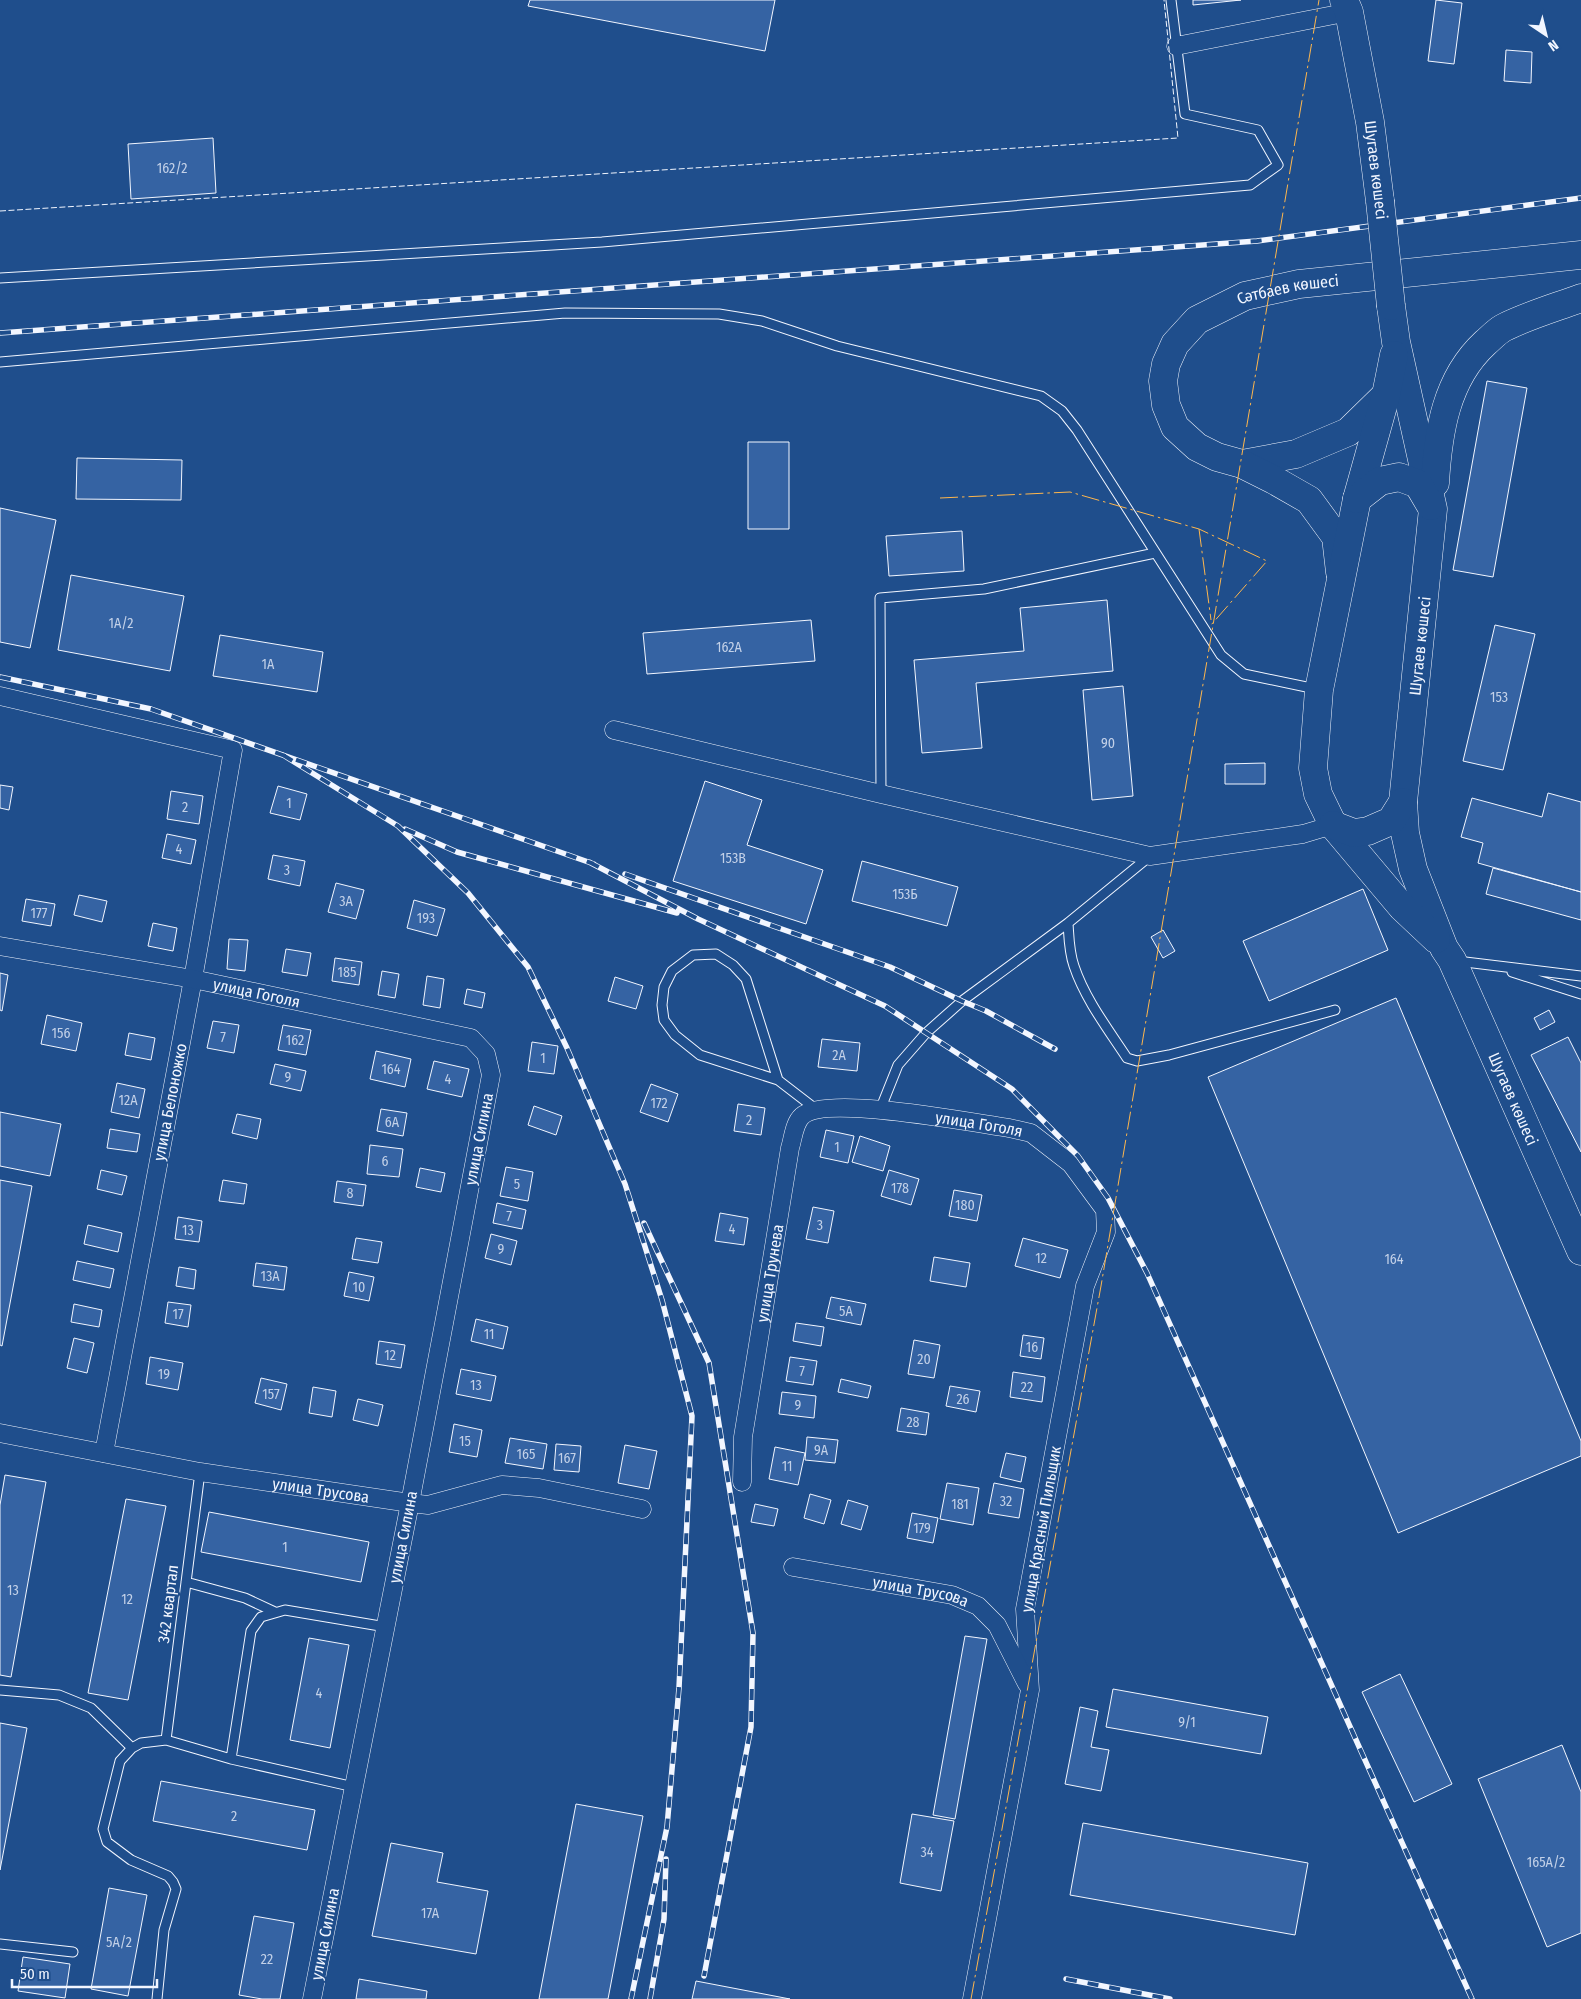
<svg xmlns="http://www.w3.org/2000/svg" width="1581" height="1999" font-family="'Fira Sans Condensed',sans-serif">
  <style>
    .building { fill: #3563a3; stroke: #f2f6ff }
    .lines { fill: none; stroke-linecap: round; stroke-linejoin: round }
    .service-casing { stroke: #f2f6ff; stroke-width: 11 }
    .minor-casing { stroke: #f2f6ff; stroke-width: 19 }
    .primary-casing { stroke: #f2f6ff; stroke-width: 29 }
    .trunk-casing { stroke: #f2f6ff; stroke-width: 29 }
    .service { stroke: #1f4e8c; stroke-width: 9 }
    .minor { stroke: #1f4e8c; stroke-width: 18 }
    .primary { stroke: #1f4e8c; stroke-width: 28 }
    .trunk { stroke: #1f4e8c; stroke-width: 28 }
    .rail-casing { stroke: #f2f6ff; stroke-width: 5.5 }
    .rail { stroke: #1f4e8c; stroke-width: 4; stroke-dasharray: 11; stroke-linecap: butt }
    .trunk-bridge-casing { stroke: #f2f6ff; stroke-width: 29; stroke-linecap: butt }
    .trunk-bridge { stroke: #1f4e8c; stroke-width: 28 }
    .fence { stroke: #f2f6ff; stroke-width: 1; stroke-dasharray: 6 2.5; stroke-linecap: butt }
    .power { stroke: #ffb74d; stroke-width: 1; stroke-dasharray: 18 4 2.5 4; stroke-linecap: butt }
    .labels { text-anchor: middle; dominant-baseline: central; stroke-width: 4; stroke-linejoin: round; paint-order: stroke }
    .number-label { font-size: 14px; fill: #c3d1e8 }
    .street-label { font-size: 16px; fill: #f2f6ff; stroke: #1f4e8c }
  </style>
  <rect width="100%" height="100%" fill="#1f4e8c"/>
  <!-- building -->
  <path class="building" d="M530,0H775L765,51L528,6Z
    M1193,0H1241L1193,5Z
    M1436,0L1462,3L1454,64L1428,61Z
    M1506,50L1532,52L1531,83L1504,81Z
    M213,138L216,193L131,199L128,144Z
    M1487,381L1527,388L1493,577L1453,570Z
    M748,442H789V529H748Z
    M77,458L182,460L181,500L76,499Z
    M0,508L56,520L30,648L0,642Z
    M962,531L964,571L889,576L886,536Z
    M71,575L184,596L170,671L58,650Z
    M1107,600L1113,671L976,683L982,748L922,753L914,660L1024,651L1020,608Z
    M811,620L815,661L647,674L643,633Z
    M1495,625L1535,634L1503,770L1463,761Z
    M220,635L323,652L317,692L213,676Z
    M1123,686L1133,796L1092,800L1083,690Z
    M1265,763V784H1225V764Z
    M705,781L762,800L747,845L823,870L806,924L673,881Z
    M0,785L13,787L9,810L0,808Z
    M278,786L307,794L300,820L270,813Z
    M171,791L203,796L199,824L167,819Z
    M1548,793L1581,802V892L1478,863L1483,843L1461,837L1472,798L1542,817Z
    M167,834L196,840L191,864L162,858Z
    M273,855L305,861L300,886L268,879Z
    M862,861L958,887L947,926L852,901Z
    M1493,868L1581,892V920L1486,894Z
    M336,883L364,890L356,919L328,912Z
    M1363,889L1388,950L1269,1001L1243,941Z
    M79,895L107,901L102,922L74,915Z
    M26,899L55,904L51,926L22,921Z
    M414,900L445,909L437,936L407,928Z
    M153,923L177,928L173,951L148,946Z
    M1163,930L1175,951L1163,958L1151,937Z
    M229,939L248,940L245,971L227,969Z
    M286,949L311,953L307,976L282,972Z
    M335,958L362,962L359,985L332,981Z
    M382,971L399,974L395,998L378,995Z
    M0,973L8,975L2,1011L0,1010Z
    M427,976L444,979L440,1008L423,1005Z
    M615,977L643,986L636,1009L608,1001Z
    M467,989L485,993L482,1008L464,1004Z
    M1396,998L1581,1441V1456L1398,1533L1208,1077Z
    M1549,1010L1555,1022L1540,1030L1534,1018Z
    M47,1015L82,1023L76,1051L41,1044Z
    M213,1021L239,1025L234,1053L207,1048Z
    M283,1025L311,1030L306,1055L278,1050Z
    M129,1033L155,1038L151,1060L125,1055Z
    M1568,1037L1581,1063V1152L1531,1055Z
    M822,1039L860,1043L857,1071L818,1067Z
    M532,1042L558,1046L554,1074L528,1071Z
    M376,1051L411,1059L405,1087L370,1079Z
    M434,1061L469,1069L462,1097L427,1089Z
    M275,1064L306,1071L301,1091L270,1084Z
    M117,1083L145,1089L139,1118L111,1112Z
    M651,1084L678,1094L668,1122L640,1112Z
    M738,1104L765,1108L761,1135L734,1131Z
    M534,1106L562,1116L556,1135L528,1125Z
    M381,1109L407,1113L403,1136L377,1131Z
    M0,1112L61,1124L50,1176L0,1166Z
    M237,1114L261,1119L257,1139L232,1133Z
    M110,1129L140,1134L137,1152L107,1148Z
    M826,1130L854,1136L848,1163L820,1157Z
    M860,1136L890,1146L883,1171L852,1162Z
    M370,1145L403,1149L399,1177L367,1174Z
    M506,1167L533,1172L528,1201L500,1196Z
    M420,1168L445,1173L441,1192L416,1187Z
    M101,1170L127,1176L122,1195L97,1189Z
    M889,1170L919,1179L911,1205L881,1196Z
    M0,1180L32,1186L2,1346L0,1345Z
    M223,1180L247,1184L244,1204L219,1201Z
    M337,1181L366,1185L363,1206L334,1202Z
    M954,1190L982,1195L977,1221L949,1216Z
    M497,1203L526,1210L522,1229L493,1223Z
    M813,1207L834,1211L828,1243L806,1239Z
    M720,1213L748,1218L744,1245L715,1241Z
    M178,1217L202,1221L199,1242L175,1239Z
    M88,1225L122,1233L118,1252L84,1244Z
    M491,1234L517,1241L511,1265L485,1258Z
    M356,1238L382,1242L378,1263L352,1259Z
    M1023,1238L1068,1250L1060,1278L1015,1266Z
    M934,1257L970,1263L966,1287L930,1281Z
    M77,1261L114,1269L110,1288L73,1280Z
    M256,1263L287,1267L284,1290L253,1286Z
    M179,1267L196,1270L194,1289L176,1286Z
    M349,1272L374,1277L369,1301L344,1296Z
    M831,1297L866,1304L861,1325L826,1318Z
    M168,1302L191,1305L188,1327L165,1323Z
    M74,1304L102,1310L99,1327L71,1322Z
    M476,1319L508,1327L503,1349L471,1341Z
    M796,1323L824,1327L821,1346L793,1341Z
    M1023,1335L1044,1338L1041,1359L1020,1356Z
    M74,1338L94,1343L87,1373L67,1368Z
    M914,1340L940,1345L934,1378L908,1374Z
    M379,1341L405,1345L401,1368L376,1364Z
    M150,1357L183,1363L178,1390L146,1384Z
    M790,1357L817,1361L813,1385L786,1381Z
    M461,1369L496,1376L491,1401L456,1394Z
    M1013,1372L1045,1377L1042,1402L1010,1397Z
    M261,1378L287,1384L281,1410L255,1403Z
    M841,1379L871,1386L868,1398L838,1392Z
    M950,1386L980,1391L976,1412L946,1406Z
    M313,1387L336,1391L332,1417L309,1413Z
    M782,1392L816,1396L814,1418L779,1414Z
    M358,1399L383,1405L378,1426L353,1420Z
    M901,1408L929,1413L926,1435L897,1431Z
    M454,1424L482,1430L477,1457L449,1452Z
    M807,1437L838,1440L835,1463L805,1460Z
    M510,1438L547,1444L543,1469L505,1463Z
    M556,1444L581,1446L579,1472L554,1470Z
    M625,1445L657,1451L649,1489L618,1483Z
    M775,1447L805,1453L798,1485L769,1479Z
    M1006,1453L1026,1457L1021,1482L1000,1477Z
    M5,1475L46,1482L11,1677L0,1675V1505Z
    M947,1483L979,1488L973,1525L940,1519Z
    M994,1483L1024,1489L1019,1518L988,1513Z
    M810,1494L831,1500L824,1524L804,1518Z
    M126,1499L166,1506L128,1700L88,1693Z
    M848,1500L868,1506L861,1530L841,1524Z
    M755,1504L778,1509L774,1526L751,1522Z
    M209,1512L369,1542L361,1582L201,1552Z
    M912,1513L938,1518L933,1543L907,1538Z
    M965,1636L987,1639L955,1819L933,1815Z
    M309,1638L349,1645L330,1748L290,1740Z
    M1400,1674L1452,1784L1414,1802L1362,1692Z
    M1113,1689L1268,1717L1261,1754L1106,1727Z
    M1080,1707L1098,1711L1091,1747L1109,1750L1101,1791L1065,1784Z
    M0,1723L27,1728L0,1870Z
    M1562,1745L1581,1792V1933L1547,1947L1478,1779Z
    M161,1781L315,1810L307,1850L153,1821Z
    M576,1804L643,1816L608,1999H539Z
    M912,1814L954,1821L941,1891L900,1883Z
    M1083,1823L1308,1863L1295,1935L1070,1895Z
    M391,1843L443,1853L437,1882L488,1891L476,1954L372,1936Z
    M109,1888L147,1895L128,1996L91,1989Z
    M254,1916L294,1923L280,1999H262L239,1995Z
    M23,1957L70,1964L65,1998L18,1991Z
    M359,1979L427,1991L426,1999H356Z
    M696,1981L790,1999H692Z"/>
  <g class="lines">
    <defs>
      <path id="service" d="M0,278L602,242L1250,185L1278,165L1258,130L1185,114L1171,0
        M0,362L565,313L719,314L762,321L837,346L1041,396L1062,411L1077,430L1221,655L1244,674L1316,689
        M881,794L880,598L984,589L1155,553
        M1068,923C1069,938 1069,952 1074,966C1085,999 1108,1029 1127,1058L1137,1061L1169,1055L1335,1010
        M1457,961L1581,976
        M1512,972L1581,994
        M778,1080L746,979L733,965L716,954L693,955L672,971L664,987L662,1005L664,1020L675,1035L700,1055L778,1080L817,1110
        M880,1110L898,1065L926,1033L962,1001L1068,923L1150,856
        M186,1582L245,1598L275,1612
        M0,1690L59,1695L91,1708L132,1748
        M166,1740L200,1472
        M231,1759L251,1631L261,1617L285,1610L386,1627
        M0,1944L73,1952
        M157,1999L164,1930L176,1889L173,1882L168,1876L131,1860L107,1842L103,1829L120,1761L132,1748L141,1743L166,1740L231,1759L354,1787"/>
      <g id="minor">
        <path d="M1176,46L1349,12"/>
        <path d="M0,696L233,750L193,979L104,1453"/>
        <path d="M614,730L881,794L1150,856L1303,834L1333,825"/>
        <path id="s1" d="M0,946L193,979L471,1038L486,1054L491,1075L410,1503L312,1999"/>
        <path id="s2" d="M0,1433L200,1472L410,1503L428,1505L502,1485L539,1488L642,1509"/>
        <path id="s3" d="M742,1482L743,1437L790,1148C793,1139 794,1123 802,1116C825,1094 973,1123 1009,1128L1031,1133L1071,1164L1105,1210L1106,1232L1085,1286L1025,1609L1030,1690L972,1999"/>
        <path id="s4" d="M793,1567L952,1595L978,1606L997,1625L1027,1684"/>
      </g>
      <g id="primary">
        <path d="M1242,464L1296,454L1348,432L1386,395"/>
        <path id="s5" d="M1340,572L1336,537L1309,500L1274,480L1242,464L1217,457L1197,447L1175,427L1166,405L1163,381L1166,364L1175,344L1197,320L1245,296L1299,284L1581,255"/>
      </g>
      <g id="trunk">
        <path d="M1344,0L1349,12L1370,122L1380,201"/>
        <path id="s6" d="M1391,306L1396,342L1433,509L1403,802L1405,833L1413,869L1444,948L1452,960L1581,1251"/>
        <path d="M1394,355L1386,395L1357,499L1319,690L1313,768L1318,794L1333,825L1402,907L1436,939"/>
        <path d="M1435,483C1438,432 1446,379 1485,343C1491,338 1496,332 1503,328C1526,316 1557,307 1581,298"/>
        <path d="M1357,499L1380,481L1399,477L1418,484L1431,506"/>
        <path d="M1333,825L1354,833L1368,831L1391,821L1403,802"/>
      </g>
    </defs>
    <!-- service casing -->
    <use href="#service" class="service-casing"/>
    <!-- minor casing -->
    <use href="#minor" class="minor-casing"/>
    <!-- primary casing -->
    <use href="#primary" class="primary-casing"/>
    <!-- trunk casing -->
    <use href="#trunk" class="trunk-casing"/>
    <!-- service -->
    <use href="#service" class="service"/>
    <!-- minor -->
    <use href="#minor" class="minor"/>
    <!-- primary -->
    <use href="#primary" class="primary"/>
    <!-- trunk -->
    <use href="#trunk" class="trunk"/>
    <defs>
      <path id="rail" d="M0,333L1257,241L1581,198
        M0,677L151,709L594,864
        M283,755L398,826L468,893L528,967L567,1048L625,1184L662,1300L692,1416L679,1688L667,1827L631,1999
        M405,829L457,852L677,913
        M589,862L698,919L885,1006L1012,1089L1078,1156L1108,1198L1147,1273L1472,1999
        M625,874L890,967L962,1001L986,1011L1055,1049
        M644,1223L709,1363L753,1633L751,1727L704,1976
        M1066,1979L1170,1999
        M650,1999L664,1919L666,1859"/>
    </defs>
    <!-- rail casing -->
    <use href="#rail" class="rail-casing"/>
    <!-- rail -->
    <use href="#rail" class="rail"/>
    <defs>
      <path id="trunk-bridge" d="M1380,201L1391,306"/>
    </defs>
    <!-- trunk-bridge casing -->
    <use href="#trunk-bridge" class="trunk-bridge-casing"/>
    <!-- trunk-bridge -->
    <use href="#trunk-bridge" class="trunk-bridge"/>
    <!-- fence -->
    <path class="fence" d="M0,211L1178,138L1164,0"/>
    <!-- power -->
    <path class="power" d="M940,498L1070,492L1199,529L1267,561L1211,625
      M1199,529L1211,620
      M971,1999L1101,1286L1319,0"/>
  </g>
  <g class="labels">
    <!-- number labels -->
    <g class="number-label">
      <text x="172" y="168">162/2</text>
      <text x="121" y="623">1А/2</text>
      <text x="729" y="647">162А</text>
      <text x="268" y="664">1А</text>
      <text x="1499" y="697">153</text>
      <text x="1108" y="743">90</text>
      <text x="289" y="803">1</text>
      <text x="185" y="807">2</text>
      <text x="179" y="849">4</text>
      <text x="733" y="858">153В</text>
      <text x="287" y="870">3</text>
      <text x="905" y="894">153Б</text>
      <text x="346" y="901">3А</text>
      <text x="39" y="913">177</text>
      <text x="426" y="918">193</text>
      <text x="347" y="972">185</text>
      <text x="61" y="1033">156</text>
      <text x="223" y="1037">7</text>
      <text x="295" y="1040">162</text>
      <text x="839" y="1055">2А</text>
      <text x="543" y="1058">1</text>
      <text x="391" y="1069">164</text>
      <text x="288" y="1077">9</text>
      <text x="448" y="1079">4</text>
      <text x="128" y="1100">12А</text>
      <text x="659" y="1103">172</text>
      <text x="749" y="1120">2</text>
      <text x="392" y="1122">6А</text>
      <text x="837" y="1147">1</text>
      <text x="385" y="1161">6</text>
      <text x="517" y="1184">5</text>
      <text x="900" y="1188">178</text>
      <text x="350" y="1193">8</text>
      <text x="965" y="1205">180</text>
      <text x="509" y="1216">7</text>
      <text x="820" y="1225">3</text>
      <text x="732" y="1229">4</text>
      <text x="188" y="1230">13</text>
      <text x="501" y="1249">9</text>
      <text x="1041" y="1258">12</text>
      <text x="1394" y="1259">164</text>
      <text x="270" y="1276">13А</text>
      <text x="359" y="1287">10</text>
      <text x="846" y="1311">5А</text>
      <text x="178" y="1314">17</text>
      <text x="489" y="1334">11</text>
      <text x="1032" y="1347">16</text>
      <text x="390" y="1355">12</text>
      <text x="924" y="1359">20</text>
      <text x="802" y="1371">7</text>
      <text x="164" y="1374">19</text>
      <text x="476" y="1385">13</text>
      <text x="1027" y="1387">22</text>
      <text x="271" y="1394">157</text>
      <text x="963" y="1399">26</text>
      <text x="798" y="1405">9</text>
      <text x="913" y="1422">28</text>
      <text x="465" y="1441">15</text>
      <text x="821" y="1450">9А</text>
      <text x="526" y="1454">165</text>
      <text x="567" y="1458">167</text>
      <text x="787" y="1466">11</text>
      <text x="1006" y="1501">32</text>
      <text x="960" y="1504">181</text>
      <text x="922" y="1528">179</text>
      <text x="285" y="1547">1</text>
      <text x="13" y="1590">13</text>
      <text x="127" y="1599">12</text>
      <text x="319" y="1693">4</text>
      <text x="1187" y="1722">9/1</text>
      <text x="234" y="1816">2</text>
      <text x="927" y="1852">34</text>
      <text x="1546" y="1862">165А/2</text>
      <text x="430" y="1913">17А</text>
      <text x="119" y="1942">5A/2</text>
      <text x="267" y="1959">22</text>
    </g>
    <!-- street labels -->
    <g class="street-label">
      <text transform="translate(1376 170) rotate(83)">Шугаев көшесі</text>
      <text stroke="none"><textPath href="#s5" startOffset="452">Сәтбаев көшесі</textPath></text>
      <text transform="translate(1420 646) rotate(-84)">Шугаев көшесі</text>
      <text stroke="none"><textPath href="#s1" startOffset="261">улица Гоголя</textPath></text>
      <text stroke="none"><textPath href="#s6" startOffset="821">Шугаев көшесі</textPath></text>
      <text transform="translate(170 1102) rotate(-79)">улица Белоножко</text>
      <text stroke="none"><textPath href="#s3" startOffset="552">улица Гоголя</textPath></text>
      <text transform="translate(479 1139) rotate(-79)">улица Силина</text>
      <text stroke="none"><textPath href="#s3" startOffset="211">улица Трунева</textPath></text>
      <text stroke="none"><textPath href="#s2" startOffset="326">улица Трусова</textPath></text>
      <text transform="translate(1041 1529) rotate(-80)">улица Красный Пильщик</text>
      <text transform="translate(403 1537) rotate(-79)">улица Силина</text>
      <text stroke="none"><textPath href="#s4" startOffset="130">улица Трусова</textPath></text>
      <text transform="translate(168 1604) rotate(-83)">342 квартал</text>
      <text transform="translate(325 1934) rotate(-79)">улица Силина</text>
    </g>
  </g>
  <!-- north arrow -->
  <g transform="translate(1546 35) rotate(145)" stroke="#1f4e8c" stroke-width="4" paint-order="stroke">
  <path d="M0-4L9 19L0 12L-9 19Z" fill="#f2f6ff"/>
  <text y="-8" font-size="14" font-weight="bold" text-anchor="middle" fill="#f2f6ff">N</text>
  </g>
  <!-- scale -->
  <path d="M12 1979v8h145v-8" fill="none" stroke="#f2f6ff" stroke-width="2.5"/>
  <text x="20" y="1979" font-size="15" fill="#f2f6ff" stroke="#1f4e8c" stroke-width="4" paint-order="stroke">50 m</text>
</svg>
